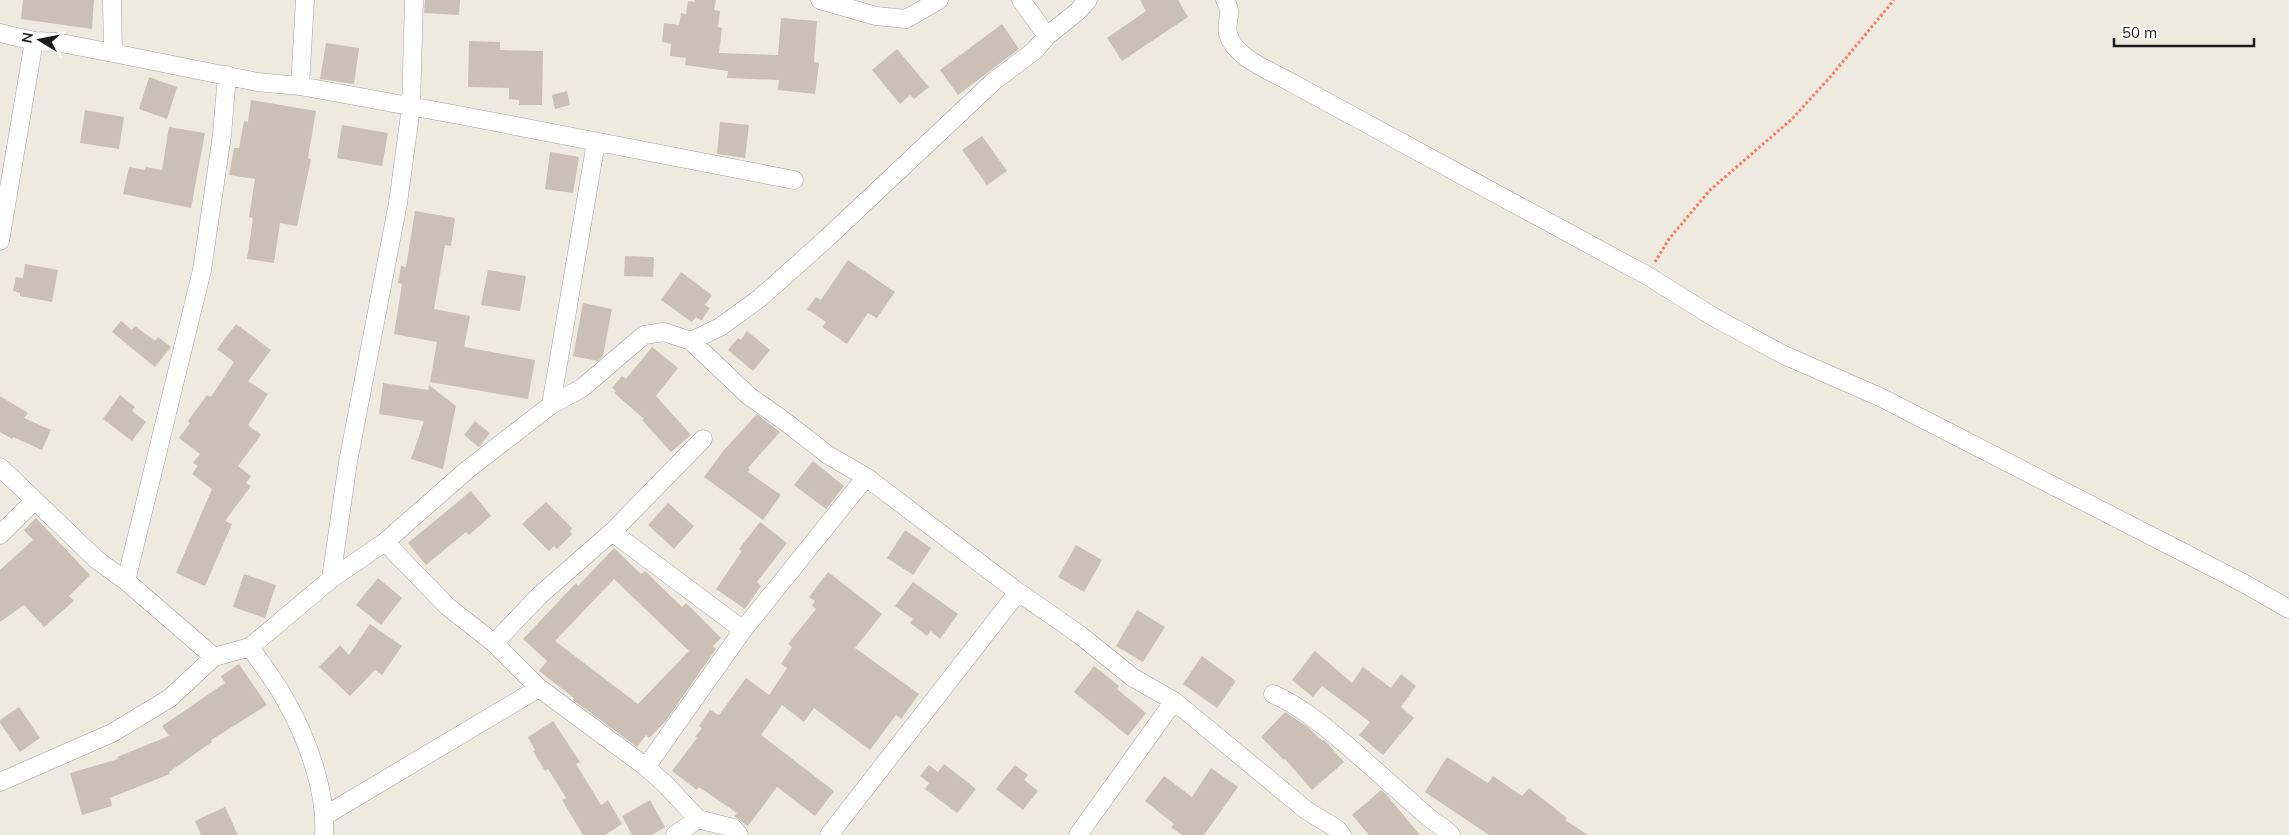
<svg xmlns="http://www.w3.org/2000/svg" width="2289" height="835" font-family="Mulish,sans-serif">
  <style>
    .building { fill: #cac0b6; fill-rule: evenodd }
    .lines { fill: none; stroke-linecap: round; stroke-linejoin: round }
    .minor-casing { stroke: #a2a2a2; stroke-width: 19 }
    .path { stroke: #ff765f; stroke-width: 3; stroke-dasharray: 2.5 2.5; stroke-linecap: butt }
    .minor { stroke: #fff; stroke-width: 18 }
  </style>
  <rect width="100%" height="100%" fill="#eeeae0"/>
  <!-- building -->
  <path class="building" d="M23,0H94L92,29L21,19Z
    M425,0H460L459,15L424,13Z
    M695,0H716L714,10L720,11L718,27L722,28L719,53L778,55L781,18L817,21L814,62L819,63L815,94L778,90L779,80L727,78L728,71L685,65L686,58L670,56L671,44L662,42L664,23L679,25L681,13L686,14L688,1L694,2Z
    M1140,0H1178L1188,17L1122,61L1107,38L1146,11Z
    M1002,24L1019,49L958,95L940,70Z
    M469,41L500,42V50L543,51L542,105H519V100L509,99V88L468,87Z
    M326,43L359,48L354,84L320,79Z
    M897,49L929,87L914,99L910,95L900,104L872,70Z
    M149,77L177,87L167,119L139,109Z
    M567,91L570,105L555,109L552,95Z
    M251,100L316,111L308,158L311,159L297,226L280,223L274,263L247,259L253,218L249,217L255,179L229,175L234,148H239L244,121L248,122Z
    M85,110L124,117L119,149L80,143Z
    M720,122L749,125L745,158L717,154Z
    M342,125L388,133L382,166L337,158Z
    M169,127L205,133L191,208L123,194L129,167L145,170L146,167L162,170Z
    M982,136L1007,171L987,185L962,150Z
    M550,152L579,157L573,193L545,189Z
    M415,211L455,218L451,246L445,245L434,309L470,316L464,347L535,360L528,399L430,382L437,342L394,334L402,284L398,283L401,266L406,267Z
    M625,256L654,257L653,277L624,276Z
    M848,260L895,292L877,318L868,313L847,344L822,327L826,322L807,309L816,297L821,300Z
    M25,264L58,270L52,302L20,296V293L13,291L16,277L23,278Z
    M488,270L526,276L520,311L481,305Z
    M681,272L712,295L705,305L710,308L701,321L696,317L692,322L661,300Z
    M583,303L612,309L603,356L598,361L573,356Z
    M121,321L132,330L135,326L155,341L158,337L171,347L155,367L112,332Z
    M236,324L271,350L248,381L268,394L248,425L261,435L238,466L251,476L246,483L251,486L225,521L232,524L205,586L176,573L212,489L192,474L198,466L193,463L200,454L179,438L190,423L188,421L207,395L211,397L234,362L217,349Z
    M747,331L770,350L753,371L728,350L738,338L741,340Z
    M652,347L678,368L656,396L691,435L671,452L642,420L644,419L614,393L616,391L612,388L622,376L626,379Z
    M383,383L428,390L429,385L456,406L443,469L411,459L424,421L379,414Z
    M120,395L135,407L132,411L146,422L132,441L103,419Z
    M0,396L28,413L24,418L51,430L42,450L13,437L12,439L0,432Z
    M757,414L780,432L748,468L750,469L748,472L781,495L763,520L704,477L724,450Z
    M475,421L490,433L479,447L464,435Z
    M813,461L844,486L826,509L794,485Z
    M471,491L491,516L469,535L466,532L426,565L408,543Z
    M546,502L572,528L570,531L572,534L557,549L554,546L549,551L522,524Z
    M668,503L694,526L674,549L648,525Z
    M36,518L90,575L69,596L74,601L44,627L24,605L0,622V570L33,540L24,530Z
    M760,522L787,543L757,582L761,586L745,609L716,589L742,551L739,549Z
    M905,530L931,548L913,575L887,558Z
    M1076,545L1102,560L1084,592L1058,577Z
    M614,548L641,574L645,571L682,607L686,603L721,638L713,646L716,649L665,722L649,738L646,735L637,747L573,700L574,698L539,671L547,661L523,639L576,583L578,586ZM614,579L689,651L638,704L555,641Z
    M828,572L882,614L855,648L919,694L901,719L896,715L870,750L814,708L804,722L782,705L761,735L834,791L815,816L777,787L748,826L734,816L737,813L699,787L697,790L672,771L697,738L695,737L702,728L699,726L710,710L719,715L746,678L769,695L787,668L781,664L792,647L788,644L816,609L812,605L815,601L809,597Z
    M244,574L276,585L265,618L233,607Z
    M378,578L402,598L381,625L356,605Z
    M913,582L958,614L940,639L931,631L927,636L910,623L913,619L895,606Z
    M1137,610L1165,627L1143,662L1116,646Z
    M370,624L402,646L382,675L375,670L350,696L319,667L340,645L349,655Z
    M1315,651L1352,683L1363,667L1391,688L1401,674L1416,686L1401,707L1414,718L1383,755L1359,735L1370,722L1322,686L1313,697L1292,680Z
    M1202,656L1236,681L1217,708L1183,684Z
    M239,664L267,705L211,740L212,742L169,772L170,774L110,798L112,806L82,815L70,773L118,759L117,757L169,736L162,726L225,683L221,676Z
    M1094,666L1119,686L1117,689L1146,713L1128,736L1074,692Z
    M19,707L40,738L20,752L0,723V720Z
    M1285,712L1308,727L1322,741L1323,739L1327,743L1344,762L1312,790L1285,759L1284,760L1261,737Z
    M553,721L580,762L576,764L601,805L608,800L622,824L605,835H583L562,800L566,798L548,769L545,771L533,751L535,750L528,737Z
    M1447,757L1488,783L1493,776L1522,796L1529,788L1567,818L1565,820L1588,835H1489L1425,792Z
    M944,764L976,789L957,813L925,789L929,783L920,776L929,765L938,772Z
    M1015,765L1028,775L1024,780L1038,791L1023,810L996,789Z
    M1211,768L1238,787L1204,835H1182L1171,827L1174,824L1145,801L1164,776L1192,797Z
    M1381,790L1385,793L1420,835H1369L1352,815Z
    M650,800L665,827L652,835H632L622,816Z
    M225,807L238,835H201L195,821Z"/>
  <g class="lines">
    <defs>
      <path id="minor" d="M112,0L113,53
        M820,0L876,16L906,19L939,0
        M1021,0L1047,36
        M1225,0C1234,14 1225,21 1228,34C1235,59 1272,71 1292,83L1646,275L1717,319L1784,355L1882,398L2245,584L2289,609
        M0,33L34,41L56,42L113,53L257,82L300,86L464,116L794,180
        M300,86L305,0
        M0,241L34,41
        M691,341L749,396L787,423L828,455L866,477L1018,592L1080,635L1132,677L1174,701L1306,810L1337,829L1342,835
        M551,405L596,142
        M0,467L97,560L126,581L214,657
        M612,532L743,630
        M0,535L34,501
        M385,542L448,607L494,643L539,688L646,767L664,783L698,819L733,828L739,835
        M331,579L348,462L398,203L411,107L414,0
        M126,581L202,270L222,135L227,75
        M494,643L540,595L612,532L703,439
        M250,647C262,665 276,682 286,701C307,738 327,792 324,835
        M1273,694C1302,707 1325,727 1349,747C1375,770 1401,793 1427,816C1435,823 1444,827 1451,835
        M646,767L743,630L866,477
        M0,782L112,733L170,698L214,657L250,647L331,579L385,542L467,470L551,405L582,388L644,335L664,332L691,341L720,327L760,298L826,239L994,81L1034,51L1047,36L1078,11L1088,0
        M326,815L539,688
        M675,835L698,819
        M829,835L1018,592
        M1078,835L1174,701"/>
    </defs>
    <!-- minor casing -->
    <use href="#minor" class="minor-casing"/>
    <!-- path -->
    <path class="path" d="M1655,262L1669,239L1710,190L1792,119L1831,76L1894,0"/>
    <!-- minor -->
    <use href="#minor" class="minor"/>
  </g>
  <!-- north arrow -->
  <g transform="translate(40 40) rotate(280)" stroke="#ffffff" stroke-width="4" paint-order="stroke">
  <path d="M0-4L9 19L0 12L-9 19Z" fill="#1b1b1b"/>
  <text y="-8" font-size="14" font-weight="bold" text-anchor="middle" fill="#1b1b1b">N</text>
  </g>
  <!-- scale -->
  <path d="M2114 38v8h140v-8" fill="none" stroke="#1b1b1b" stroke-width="2.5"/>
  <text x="2122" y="38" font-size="15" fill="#1b1b1b" stroke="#ffffff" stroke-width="4" paint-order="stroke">50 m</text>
</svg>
